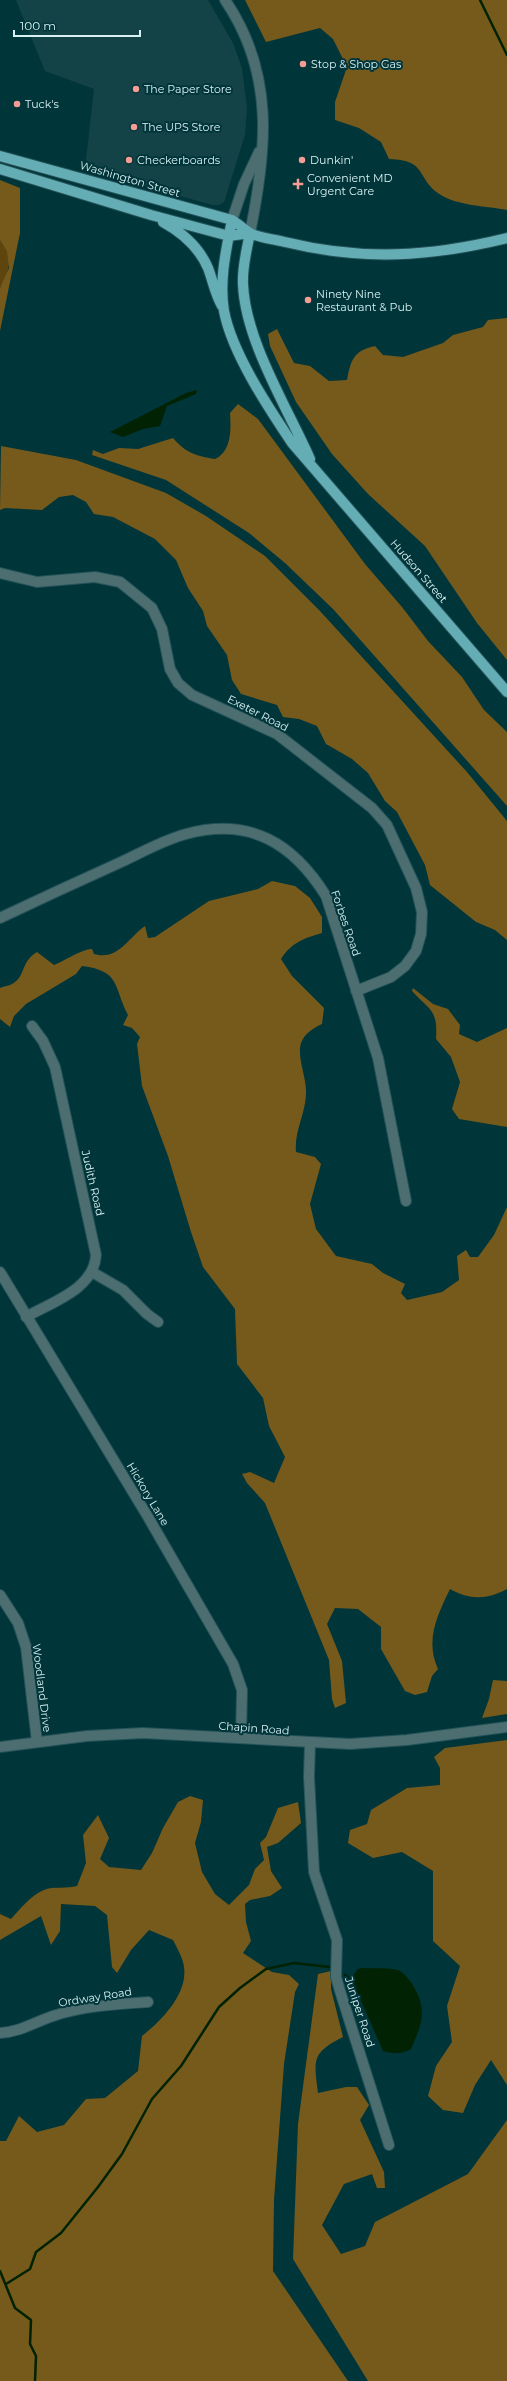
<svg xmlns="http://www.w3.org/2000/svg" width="507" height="2381" font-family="Montserrat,sans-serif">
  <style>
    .built { fill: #144347 }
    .green { fill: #5d450d }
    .forest { fill: #755a1b }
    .water { fill: #012203 }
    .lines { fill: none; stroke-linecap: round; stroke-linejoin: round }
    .stream { stroke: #012203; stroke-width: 2.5 }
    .minor-casing { stroke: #235358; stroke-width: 12 }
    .major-casing { stroke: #235358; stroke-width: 12 }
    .minor { stroke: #4d6e71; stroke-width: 10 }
    .major { stroke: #65adb5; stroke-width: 10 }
    .poi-dot { fill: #f59c95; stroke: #00353a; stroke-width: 1.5 }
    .labels { text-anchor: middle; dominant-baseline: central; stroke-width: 4; stroke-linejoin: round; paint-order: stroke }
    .poi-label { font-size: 11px; fill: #d8f1f3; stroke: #00353a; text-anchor: start }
    .street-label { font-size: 11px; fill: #d8f1f3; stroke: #00353a }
  </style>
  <rect width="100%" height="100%" fill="#00353a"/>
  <!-- built -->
  <path class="built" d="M16,0H208L233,43L242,68L247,108L245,135L224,202L219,205H212L85,169L94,89L45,71Z"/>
  <!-- green -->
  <path class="green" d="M0,240C15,249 9,277 0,288Z"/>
  <!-- forest -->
  <path class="forest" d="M245,0H507V210C487,206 459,206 441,195C415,179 429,160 389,159L381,142L359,128L335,120V102L347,67L333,39L320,28L266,42Z
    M0,180L20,188V233L0,331V288L9,268L7,251L0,240Z
    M507,318V660L477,623L425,546L368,494L332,454L296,402L270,346L268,334L277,329L294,363L310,366L329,381L347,380C351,360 353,351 375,346L383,355L403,357L443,343L453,335L483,327L488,320Z
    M238,404L258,419L365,564L402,607L428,641L462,677L484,710L507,732V806L333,609L285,563L249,533L166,480L92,455L93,450L103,454L119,448L138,449L173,438C186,453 196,456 215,459C232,451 231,428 230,413Z
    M1,446L76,460L166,493L206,516L265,556L320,611L467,772L507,821V940L495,930L476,922L430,885L425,865L397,812L385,801L368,773L352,759L326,744L317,726L299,719L283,717L277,705L241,694L232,680L227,655L207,626L203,611L188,588L176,560L155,539L113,517L94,514L86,502L73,495L59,497L42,510L5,508L0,510Z
    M272,881L295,886L310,898L322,917V933C304,938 291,943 281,959L292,976L324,1008L322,1024C311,1029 301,1036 300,1048C299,1064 307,1079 306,1095C305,1115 294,1132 296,1152L315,1157L321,1164L310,1204L316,1229L336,1256L372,1264L383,1273L405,1284L401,1293L407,1300L442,1292L459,1280L457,1256L466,1250L470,1257H478L494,1235L507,1207V1589C487,1600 469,1600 450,1589C437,1616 425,1640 438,1669L432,1676L427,1692L415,1695L405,1691L381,1649V1627L358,1609L335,1608L327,1624L342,1661L346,1703L335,1708L332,1699L329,1660L265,1503L247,1483L242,1474L250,1472L274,1483L285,1457L269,1426L263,1398L237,1364L235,1309L203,1267L191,1232L168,1156L142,1086L137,1044L140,1037L132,1028L123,1025L128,1015C113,986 121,971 82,966L76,974L26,1004L14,1016L10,1027L0,1019V988C4,986 9,986 12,984C26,977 20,962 37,952L54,965C64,961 84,948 92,949L94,954C118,961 128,938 145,926L148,938L155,937L209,901L258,889Z
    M413,988L433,1004L448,1009L460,1025L459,1034L477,1042L507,1028V1127L459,1119L452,1109L460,1082L451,1057L436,1039C438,1009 430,1011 412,991Z
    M493,1680L507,1681V1714L482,1718L489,1699Z
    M507,1740V2085L491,2060L475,2085L463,2113L443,2110L428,2096L436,2066L452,2042L447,2006L460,1966L433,1941V1871L402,1852L373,1858L348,1843L350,1830L367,1824L371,1810L407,1788L440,1785V1768L434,1757L445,1748Z
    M190,1796L203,1800L201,1822L195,1843L202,1872L215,1894L229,1905L249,1885L255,1869L264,1860L260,1843L266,1837L278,1808L298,1802L301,1823L278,1843L267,1847L271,1871L282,1888L270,1896L250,1900L245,1904L246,1922L251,1941L243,1953L272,1972L289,1975L299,1984L295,1992L284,2064L274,2200L273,2271L348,2381H0V2141H6L19,2116L37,2132L64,2125L86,2099L105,2098L138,2071L142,2036C161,2021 188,1994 184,1967C183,1958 177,1948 173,1940L149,1930L131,1950L117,1973L112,1967L107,1915L95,1906L61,1904L60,1931L51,1945L41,1916L0,1940V1914L11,1919C20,1909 31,1895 44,1890C53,1886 67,1889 77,1886L86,1863L83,1835L98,1815L109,1838L100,1859L109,1867L141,1870L152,1853L163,1828L178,1802Z
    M331,1971V1989L343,2037C311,2053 314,2060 318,2093L346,2087H357L369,2105L360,2120L384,2172L385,2188H377L372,2174L344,2184L322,2225L341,2254L365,2246L375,2222L468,2174L507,2120V2381H368L293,2259L298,2124L318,1974Z"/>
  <!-- water -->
  <path class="water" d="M197,390L196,394L167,406L160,426L143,429L123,437L110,432L186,393Z
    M362,1968C372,1969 391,1967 400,1971C406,1975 410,1981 414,1987C428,2012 421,2025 411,2049C404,2054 391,2054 383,2051L352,1980V1977L358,1969Z"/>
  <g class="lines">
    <!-- stream -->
    <path class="stream" d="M480,0L507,55
      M345,1975L352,1980
      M0,2271L15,2308L31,2320L30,2344L36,2356L35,2381
      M6,2284L30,2269L36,2252L61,2233L98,2187L122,2154L152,2099L181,2066L219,2007L240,1988L266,1969L294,1963L330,1967"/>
    <defs>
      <path id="minor" d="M225,0C275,73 267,150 250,233
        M232,220L244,184L259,152
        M0,573L37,582L95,577L120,582L152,608L162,629L170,669L178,683L192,695L277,734L372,808L387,825L416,888L422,912L421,934L416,951L405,966L391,977L356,991
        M0,918C40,899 79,881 119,863C141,853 163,840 186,834C250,817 293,843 326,896L378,1058L406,1201
        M0,1272L148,1517L233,1664L242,1690L241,1738
        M92,1272L123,1290L147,1314L158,1322
        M26,1317C52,1302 94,1289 96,1255L55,1067L43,1041L32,1026
        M0,1595L18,1623L26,1647L37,1742
        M310,1743L309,1777L314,1872L337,1940L336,1977L340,1991L389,2145
        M0,1747L87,1736L143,1733L350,1744L407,1740L507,1727
        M0,2033C20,2032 35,2022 53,2016C83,2006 117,2004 148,2002"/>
      <path id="major" d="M0,156L232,220C239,224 244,230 250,233C259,238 274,239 285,242C363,261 429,257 507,238
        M0,169L151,215L229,236L250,233
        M232,220C226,250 219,281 224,311C232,353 268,407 292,443L507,692
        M163,222C183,233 199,247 208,268C213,281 215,294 222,306
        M250,233C247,249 242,267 243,284C245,340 287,407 310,459"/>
    </defs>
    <!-- minor casing -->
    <use href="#minor" class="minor-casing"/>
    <!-- major casing -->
    <use href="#major" class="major-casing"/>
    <!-- minor -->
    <use href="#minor" class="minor"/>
    <!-- major -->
    <use href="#major" class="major"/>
  </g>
  <!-- markers -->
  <g class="poi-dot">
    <circle cx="303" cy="64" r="4"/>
    <circle cx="136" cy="89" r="4"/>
    <circle cx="17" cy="104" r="4"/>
    <circle cx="134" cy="127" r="4"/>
    <circle cx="129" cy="160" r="4"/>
    <circle cx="302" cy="160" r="4"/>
    <path d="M296 178h4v4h4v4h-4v4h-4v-4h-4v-4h4z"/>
    <circle cx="308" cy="300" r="4"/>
  </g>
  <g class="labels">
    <!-- poi labels -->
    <g class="poi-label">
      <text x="311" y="64">Stop &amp; Shop Gas</text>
      <text x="144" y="89">The Paper Store</text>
      <text x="25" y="104">Tuck's</text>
      <text x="142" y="127">The UPS Store</text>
      <text x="137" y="160">Checkerboards</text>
      <text x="310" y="160">Dunkin'</text>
      <text x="307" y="178">Convenient MD<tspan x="307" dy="13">Urgent Care</tspan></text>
      <text x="316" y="294">Ninety Nine<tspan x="316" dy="13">Restaurant &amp; Pub</tspan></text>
    </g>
    <!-- street labels -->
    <g class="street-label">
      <text transform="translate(130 179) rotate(16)">Washington Street</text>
      <text transform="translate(419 571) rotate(49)">Hudson Street</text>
      <text transform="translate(258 713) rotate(27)">Exeter Road</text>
      <text transform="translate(346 923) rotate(71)">Forbes Road</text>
      <text transform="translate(93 1183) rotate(77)">Judith Road</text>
      <text transform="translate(148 1494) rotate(59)">Hickory Lane</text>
      <text transform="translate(42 1688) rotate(83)">Woodland Drive</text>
      <text transform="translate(254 1728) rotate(4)">Chapin Road</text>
      <text transform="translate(95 1997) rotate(-9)">Ordway Road</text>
      <text transform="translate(360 2012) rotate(72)">Juniper Road</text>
    </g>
  </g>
  <!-- scale -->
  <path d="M14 30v6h126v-6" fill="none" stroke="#d8f1f3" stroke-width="2"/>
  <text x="20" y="30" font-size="12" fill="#d8f1f3" stroke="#00353a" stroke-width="3" paint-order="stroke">100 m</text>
</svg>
